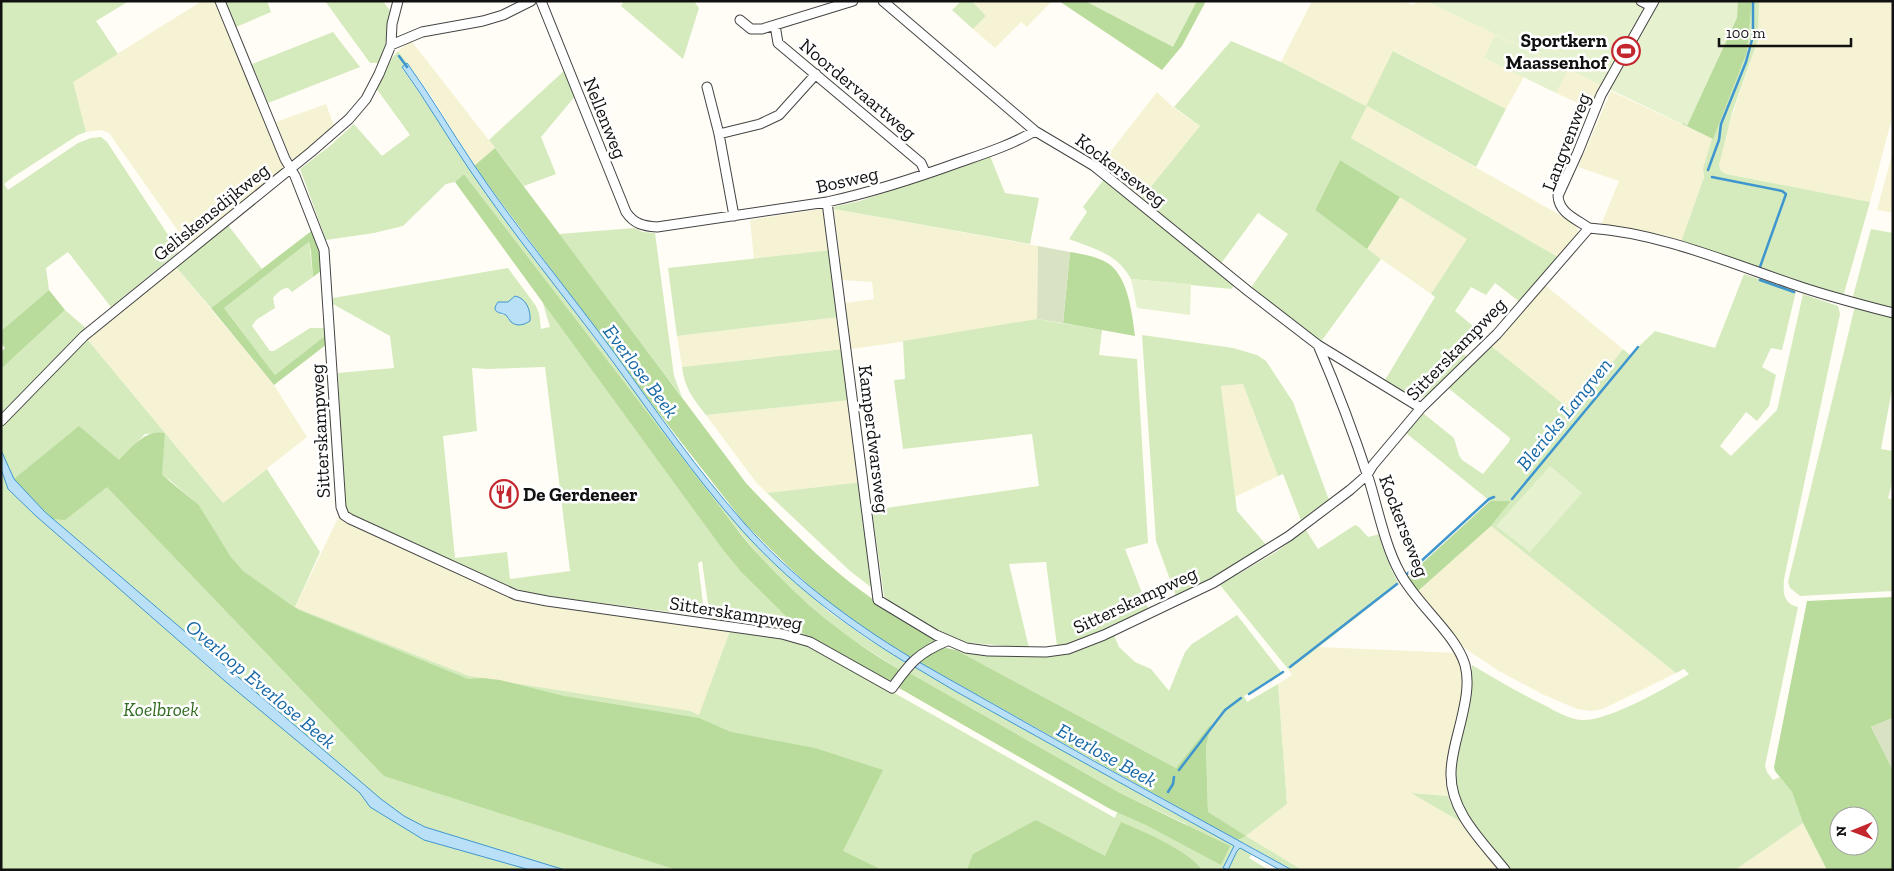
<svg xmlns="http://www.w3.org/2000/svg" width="1894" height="871" font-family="'Zilla Slab',serif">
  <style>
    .farmland { fill: #f6f3d4 }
    .green { fill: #d5ebbd; fill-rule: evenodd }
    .forest { fill: #b9dc9c; fill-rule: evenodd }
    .cemetery { fill: #d9e3c4 }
    .pitch { fill: #e6f2cf }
    .water { fill: #b9e0f7; stroke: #3f96cf }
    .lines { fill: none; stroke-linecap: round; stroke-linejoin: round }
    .stream { stroke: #3f96cf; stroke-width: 2.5 }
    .minor-casing { stroke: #444; stroke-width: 11 }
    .minor { stroke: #fff; stroke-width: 9 }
    .labels { text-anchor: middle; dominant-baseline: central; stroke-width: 5; stroke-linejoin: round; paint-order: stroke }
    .poi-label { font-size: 19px; font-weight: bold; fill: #111; stroke: #fff; text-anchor: end }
    .street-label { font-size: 19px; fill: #111; stroke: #fff }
    .park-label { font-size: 19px; font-style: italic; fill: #2f6b1f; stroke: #fff }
    .water-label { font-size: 20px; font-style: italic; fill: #1768a6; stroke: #fff }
  </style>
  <rect width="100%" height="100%" fill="#fffdf5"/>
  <!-- farmland -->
  <path class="farmland" d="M202,1H218L284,164V169L188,245L109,133L101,130L86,132L72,82Z
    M972,1H1052L1027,27L1021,22L995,48L973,29L986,16Z
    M1312,1H1401L1414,5L1416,1H1426L1601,84L1592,104L1582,105L1556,93L1567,70L1484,58L1524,77L1506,109L1394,51L1367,106L1576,224L1578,230L1576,237L1558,257L1351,138L1366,106L1281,62Z
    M1759,1H1893V114L1870,202L1726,174L1721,171L1719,165L1725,136L1758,40Z
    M409,42L413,43L495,148L474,166L432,97L398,51Z
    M1611,91L1713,139L1703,168L1704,177L1681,242L1601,225L1619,181L1578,167Z
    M1157,92L1174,108L1200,126L1141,199L1100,165Z
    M326,104L335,129L295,160L291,159L276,122Z
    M1893,151V213L1877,210Z
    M1400,197L1468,239L1431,294L1367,249Z
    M826,208L831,250L754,259L750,220Z
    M834,209L1038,246L1037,319L950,335L851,349L845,303L874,299L872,282L842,280Z
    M176,267L274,385L307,437L223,503L87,339Z
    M1545,285L1623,349L1572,412L1490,345Z
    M840,317L844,349L682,367L677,336Z
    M1243,384L1278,476L1235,497L1221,386Z
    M851,400L862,482L767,493L755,481L706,415Z
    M340,514L341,518L348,523L533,603L730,631L699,718L468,679L299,610L295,607Z
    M1491,526L1676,673L1603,709L1591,711L1577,709L1542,694L1499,671L1463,647L1418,591Z
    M1319,647L1458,653L1460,656L1464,680L1461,705L1447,766V788L1448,796L1412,793L1461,822L1499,870H1302L1246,836L1287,804L1278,684L1292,675L1288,669Z
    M1803,823L1827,870H1735Z"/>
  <!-- green -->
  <path class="green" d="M1,1H129L96,21L118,54L73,82L86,132L78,135L13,177L4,184L8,190L78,143L91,138L101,137L107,142L178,250L177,253L111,307L68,252L46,268L49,290L1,331Z
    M227,1H267L271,12L236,27L225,2Z
    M325,1H383L391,12L384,51L380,63H370Z
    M624,1H694L699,8L683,59L621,6Z
    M961,1H972L986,16L973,29L952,10Z
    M1752,1H1759L1758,40L1732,113L1719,165L1721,171L1726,174L1870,202L1843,297L1681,242L1704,177L1703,168L1714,133L1747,52Z
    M333,32L360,67L268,103L252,64Z
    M1231,41L1281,62L1366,106L1393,51L1506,109L1476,167L1367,106L1351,138L1558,257L1520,302L1495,283L1486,295L1471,287L1455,311L1473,326L1460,351L1467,357C1458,367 1429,402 1415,398C1405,396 1394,385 1385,380L1435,297L1431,294L1467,239L1340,160L1315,210L1381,259L1320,343L1250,289L1288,234L1258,213L1220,265L1141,199L1200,126L1174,107Z
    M398,51L407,63L402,68L513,229L652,415L741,529L787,574L828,611L866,638L905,662L900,670L842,633L795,593L768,567L705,489L464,174L455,182L446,184L403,226L374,233L326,240L300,169L331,145L354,124L382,156L410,135L376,88L392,58Z
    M567,68L577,94L541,137L556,174L524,186L489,140Z
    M990,156L1005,193L1039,198L1030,244L834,209L833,207L860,201Z
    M1104,179L1234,286L1231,289L1131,279C1117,253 1094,249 1069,239L1087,212L1083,207Z
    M228,225L262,269L211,308L176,267Z
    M634,228L643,232L655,233L674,376L682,397L559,234Z
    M1871,229L1893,233V310L1852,300Z
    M309,242L313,277L292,292L288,288C282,288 277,293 273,298L275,308L256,320L252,326L270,351H274L310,328H326V335L275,375L224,308Z
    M831,250L840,317L677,336L668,268Z
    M508,268L536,306L539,313L541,329L550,327L542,300L723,550L742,573L806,636L717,622L710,618L702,561L698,563L704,612L701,616L548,596L526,592L502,584L359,520L348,513L344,500L338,373L394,368L390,336L333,304V298ZM515,296C525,302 531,308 530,321L511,322L506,315H501L498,302H508ZM545,367L570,571L510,579L507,552L455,558L443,436L477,431L472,368L488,369Z
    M1744,274L1796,291L1782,350L1771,348L1762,367L1776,375L1769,406L1757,421L1746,412L1720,446L1731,456L1777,410L1803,294L1838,306L1840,314L1784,579C1783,592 1783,604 1798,607L1765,766L1767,772L1773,780L1780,777L1792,792L1803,823L1735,870H1510L1464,811L1455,790L1454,774L1468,706L1472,665C1495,679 1518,692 1542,704C1554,710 1568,719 1581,720C1607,722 1666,688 1689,674L1684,669L1676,673L1491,526L1511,501H1490L1406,433L1423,413L1454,438L1459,455L1462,460L1483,474L1509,442L1510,438L1447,387L1490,345L1573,412L1623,349L1630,355L1655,331L1715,348Z
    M1855,306L1893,318V384L1881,449L1893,451V479L1888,498L1893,500V591L1800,596L1790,588L1788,582Z
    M65,310L87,329L1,413V369Z
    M1037,319L1102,330L1099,355L1137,359L1148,543L1125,549L1149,611L1072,643L1057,646L1046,562L1009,564L1029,648L961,642L933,629L888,600L884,596L872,510L1039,486L1032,434L903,449L894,380L905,379L903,341Z
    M1142,335L1233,348L1257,355L1266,361L1293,402L1329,500L1302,523L1283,474L1278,476L1243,384L1221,386L1237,511L1268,547L1177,599L1156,541Z
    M87,339L223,503L267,469L320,552L295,607L261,584L286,604L469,676L690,711L699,715L730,631L777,637L813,647L1115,818L1118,810L1188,825L1120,793L908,672L913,666L1192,823L1208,812L1206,747L1210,726L1176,768L956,650C995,655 1036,660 1075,651C1088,648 1101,641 1114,635L1119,647L1135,662L1151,669L1169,691L1185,652L1192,644L1237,615L1282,673L1244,696L1247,702L1278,684L1287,804L1246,836L1302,870H1292L1244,843L1245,850L1252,854L1249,858L1269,870H1V428ZM165,433L161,473L135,444L145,434ZM166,477L199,505L231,557L241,570L232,563Z
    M844,349L851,400L706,415C693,398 685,389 682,367Z
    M862,482L876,591L850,571L767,493Z
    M1355,525L1359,527L1368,537L1380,534L1392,571L1399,584L1301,661L1288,669L1220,585L1276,552L1306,530L1318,549Z
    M1411,793L1448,796L1451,804L1461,822Z"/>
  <!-- forest -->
  <path class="forest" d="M1059,1H1206L1182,46L1162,70Z
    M1728,1H1752L1747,52L1713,139L1682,124L1727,33Z
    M495,148L746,483C782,521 820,561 863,592C886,610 915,621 936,641L931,642L910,657L869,633L832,606L791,569L745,524L657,411L474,166Z
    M1340,160L1400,197L1367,249L1315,210Z
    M464,174L743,537C787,590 839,635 900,670L889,683L806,636L742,573L723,550L455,182Z
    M314,229L320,251L321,271L313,277L311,252L309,242L224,308L275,375L326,335L327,344L274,385L211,308Z
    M1070,252C1081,254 1094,256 1104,261C1128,272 1132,313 1135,336L1063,323Z
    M49,290L65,310L1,369V352L5,348L1,343V331Z
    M79,426L119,460C132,447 145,429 165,433L162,475L199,505L231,557L243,571L299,610L468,679L483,678L500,680L564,696L699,718L731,732L815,748L883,770L843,851L882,870H677L384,776L107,487L65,520L53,519L23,490L14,479Z
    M1490,501H1511L1491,526L1418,591L1405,579Z
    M1893,597V718L1871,727L1893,768V870H1827L1803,823L1792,792L1775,771L1774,767L1807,601ZM1839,816H1869V846H1839Z
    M946,648L956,650L1176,768L1211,724L1206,747L1208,812L1246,836L1237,840L1228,835L917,661L935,650Z
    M908,672L1120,793L1230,846L1221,865L1148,826L1110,809L899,688Z
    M1036,820L1105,856L1121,822C1144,832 1188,850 1202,870H967L973,854Z"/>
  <!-- cemetery -->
  <path class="cemetery" d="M1038,246L1070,252L1063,323L1037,319Z
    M1893,718V768L1892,769L1871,727Z"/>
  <!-- pitch -->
  <path class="pitch" d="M1085,1H1197L1173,47Z
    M1426,1H1738L1737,18L1687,126L1683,123L1682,124Z
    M1495,35L1568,70L1556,93L1484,58Z
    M1131,279L1191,284L1190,315L1137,308Z
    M1550,466L1582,493L1530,552L1496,526Z"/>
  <!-- water -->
  <path class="water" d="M407,63C431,96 451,131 474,165C518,230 569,291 616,355C657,412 698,471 745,524C792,577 849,620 910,657L905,662C844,625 787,581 740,528C694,476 654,418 613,362C566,298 514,236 469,169C446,135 426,100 402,67Z
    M515,296C526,298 531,310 530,321C524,325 517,327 511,322C509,320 508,317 506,315C500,312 490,313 498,302H508Z
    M1,450L14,479L45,512L381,799L404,816L425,827L565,870H530L424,840L370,807L360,793L226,682L36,516L8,489L1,469Z
    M917,661L1092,760L1292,870H1280L1240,848L1237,851L1228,870L1223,868L1234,846L955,691L913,666Z"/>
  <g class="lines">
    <!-- stream -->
    <path class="stream" d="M399,56L407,67
      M1708,170L1719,140L1721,124L1746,62L1753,36V1
      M1712,177L1782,191L1786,194L1760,267
      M1760,280L1794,292
      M1512,499L1638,347
      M1406,575L1489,499L1494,497
      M1290,667L1397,584
      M1249,694L1283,672
      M1179,770L1225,710L1241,698
      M1168,792L1173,784L1174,777"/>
    <defs>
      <path id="minor" d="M220,1L285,159L295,176L324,250L341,507L344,515L350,519L516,595L547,601L782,634L810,642L892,688C910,663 918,653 947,641
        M541,1L626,212C634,224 643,226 657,227L827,202C873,192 916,178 960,162C986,153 1011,145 1035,131
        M883,1L1035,131L1094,166L1248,291L1318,345L1421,408
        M1641,1L1651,6
        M740,20L751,29H762L853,1
        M775,25L778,43L921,163L926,174
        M391,45L422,32L483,21L503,15L531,1
        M707,87L719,134L734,216
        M719,134L760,124L779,115L816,74
        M827,202L878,600L936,635L966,648L988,651L1046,652L1068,649L1104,635L1213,583L1289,536L1350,490L1367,475L1373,465L1421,408L1497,334L1589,228
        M1589,228C1662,233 1732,264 1801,287C1831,297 1862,305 1893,313
        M1589,228C1576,219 1559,213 1558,196L1578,152L1601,95L1654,1
        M1318,345C1337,389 1354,434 1369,480C1378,509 1385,546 1400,573C1417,605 1456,634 1465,665C1470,683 1465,704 1461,721C1457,738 1451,756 1451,773C1450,812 1483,842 1505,870
        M1,421L84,336L311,152L349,119L366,99L379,74L391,45L392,24L398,1"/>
    </defs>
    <!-- minor casing -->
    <use href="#minor" class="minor-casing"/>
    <!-- minor -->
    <use href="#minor" class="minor"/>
  </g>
  <!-- icons -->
  <defs>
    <symbol id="stadium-ring" viewBox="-11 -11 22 22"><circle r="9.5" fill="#fff" stroke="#c4262e" stroke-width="1.5"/><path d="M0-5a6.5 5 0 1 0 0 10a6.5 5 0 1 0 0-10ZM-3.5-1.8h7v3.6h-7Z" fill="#c4262e"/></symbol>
    <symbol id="restaurant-ring" viewBox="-11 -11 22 22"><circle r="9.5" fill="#fff" stroke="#c4262e" stroke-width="1.5"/><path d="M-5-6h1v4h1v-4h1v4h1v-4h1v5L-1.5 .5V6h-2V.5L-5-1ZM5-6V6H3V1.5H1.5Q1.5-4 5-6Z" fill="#c4262e"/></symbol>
  </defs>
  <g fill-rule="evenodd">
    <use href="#stadium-ring" x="1610" y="35" width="32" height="32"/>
    <use href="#restaurant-ring" x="488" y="478" width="32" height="32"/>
  </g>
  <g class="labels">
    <!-- poi labels -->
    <g class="poi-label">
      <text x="1607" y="40">Sportkern<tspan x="1607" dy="22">Maassenhof</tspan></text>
      <text x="523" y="494" text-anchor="start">De Gerdeneer</text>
    </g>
    <!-- street labels -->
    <g class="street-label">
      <text transform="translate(858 89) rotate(40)">Noordervaartweg</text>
      <text transform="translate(605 118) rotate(68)">Nellenweg</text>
      <text transform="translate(1566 142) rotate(-69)">Langvenweg</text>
      <text transform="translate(1121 170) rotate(37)">Kockerseweg</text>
      <text transform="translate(847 180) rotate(-13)">Bosweg</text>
      <text transform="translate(211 212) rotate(-39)">Geliskensdijkweg</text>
      <text transform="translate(1456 349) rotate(-46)">Sitterskampweg</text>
      <text transform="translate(320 431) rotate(-93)">Sitterskampweg</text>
      <text transform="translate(874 439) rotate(83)">Kamperdwarsweg</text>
      <text transform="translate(1404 526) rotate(69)">Kockerseweg</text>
      <text transform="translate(1135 600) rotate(-25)">Sitterskampweg</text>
      <text transform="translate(736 613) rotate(9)">Sitterskampweg</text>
    </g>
    <!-- park labels -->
    <g class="park-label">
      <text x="161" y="709">Koelbroek</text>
    </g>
    <!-- water labels -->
    <g class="water-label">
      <text transform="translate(641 371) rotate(53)">Everlose Beek</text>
      <text transform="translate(1564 414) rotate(-51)">Blericks Langven</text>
      <text transform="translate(261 684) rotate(40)">Overloop Everlose Beek</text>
      <text transform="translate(1107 755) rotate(29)">Everlose Beek</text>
    </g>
  </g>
  <!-- border -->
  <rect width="1894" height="871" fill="none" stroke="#111111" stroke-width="5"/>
  <!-- north arrow -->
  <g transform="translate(1854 831) rotate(269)"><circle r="24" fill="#ffffff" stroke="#a0a0a0"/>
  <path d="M0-4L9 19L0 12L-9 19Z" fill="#c4262e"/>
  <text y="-8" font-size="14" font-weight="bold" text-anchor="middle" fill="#111111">N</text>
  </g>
  <!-- scale -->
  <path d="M1719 38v8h132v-8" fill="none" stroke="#111111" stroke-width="2.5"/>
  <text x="1726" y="38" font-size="15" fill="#111111" stroke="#ffffff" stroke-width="4" paint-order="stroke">100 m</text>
</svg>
